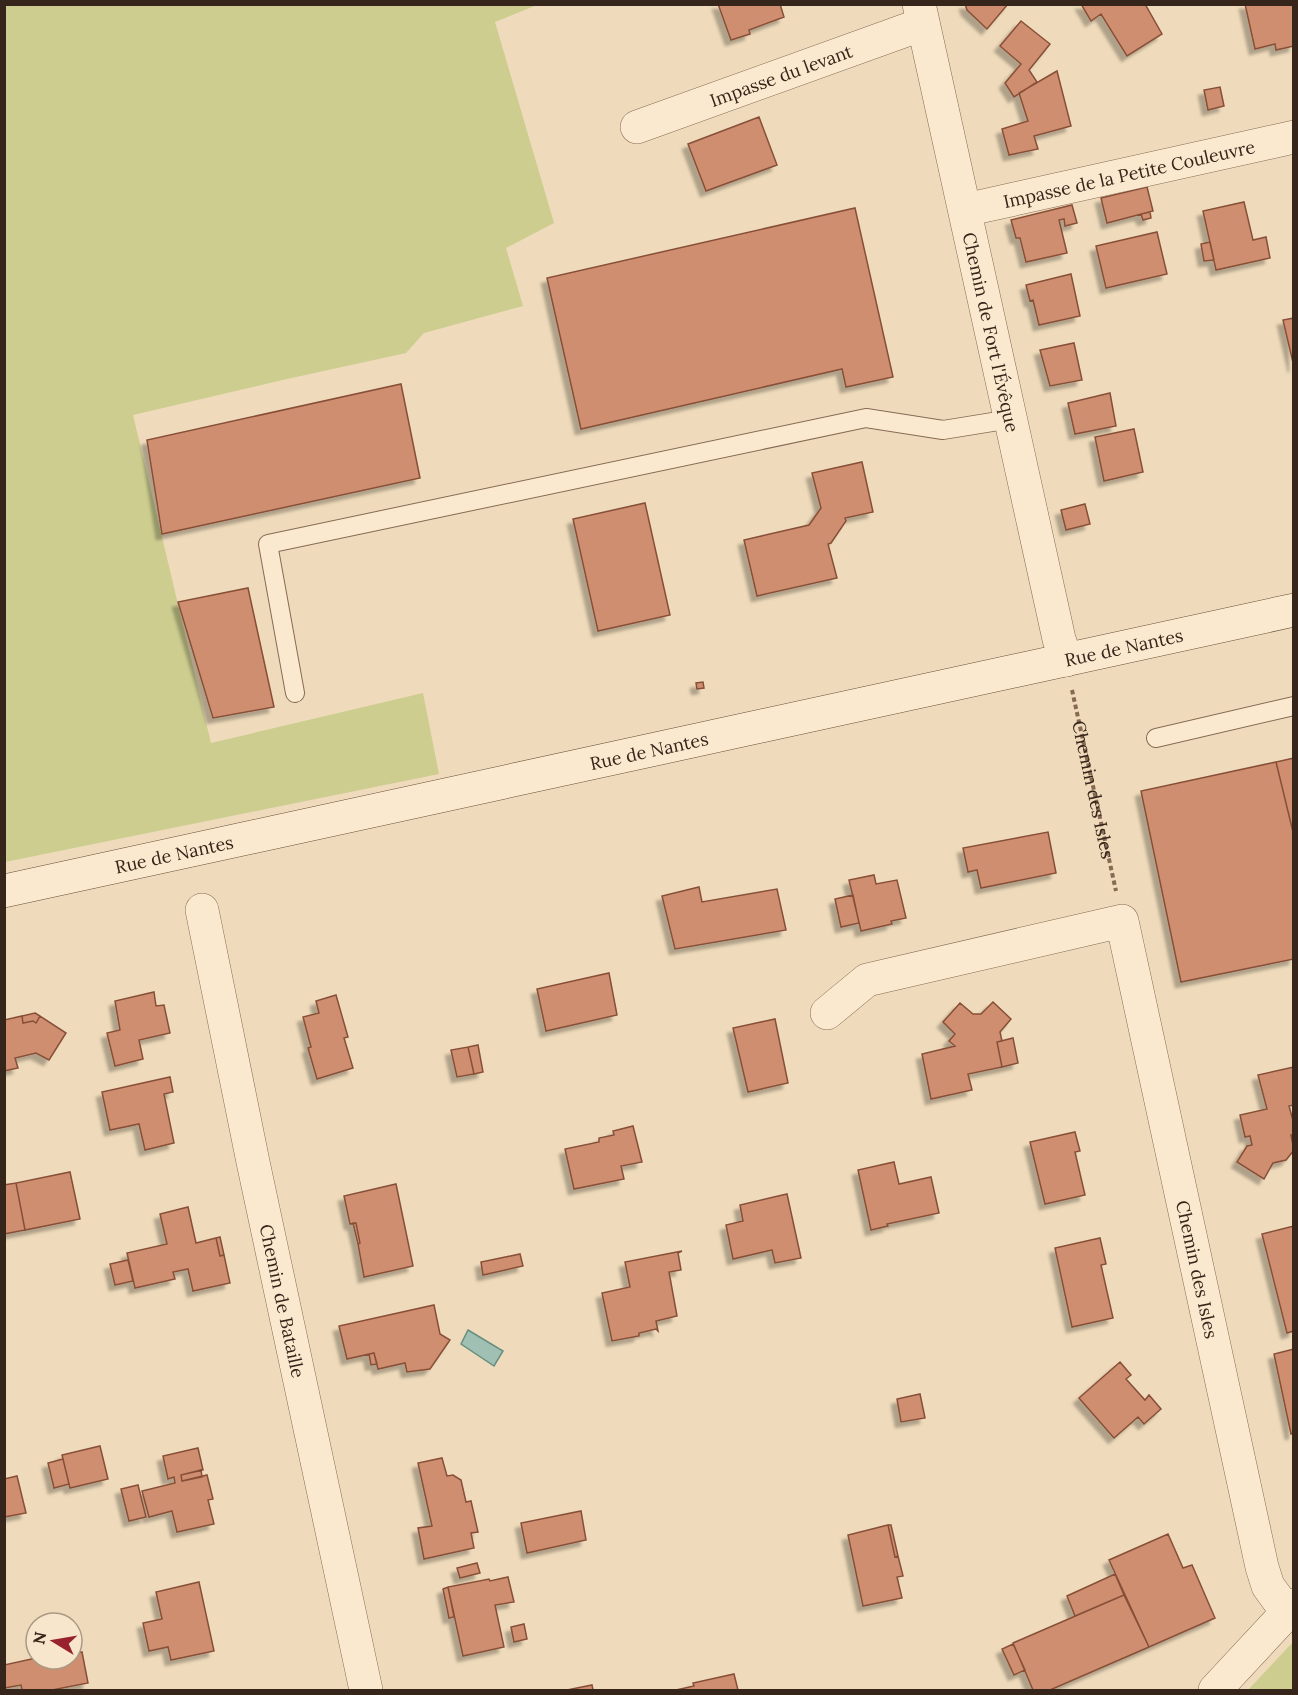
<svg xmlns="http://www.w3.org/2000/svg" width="1298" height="1695" font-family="Lora,serif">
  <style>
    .green { fill: #cccd8f }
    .water { fill: #a0c0b3; stroke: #678e80; stroke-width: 1.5 }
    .building { fill: #d08e6f; stroke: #875039; stroke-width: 1.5; filter: url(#shadow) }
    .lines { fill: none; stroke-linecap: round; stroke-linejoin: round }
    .lane-casing { stroke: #876a55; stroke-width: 20 }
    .street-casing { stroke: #876a55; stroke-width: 34 }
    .secondary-casing { stroke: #694c38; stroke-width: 34 }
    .path { stroke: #876a55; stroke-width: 4; stroke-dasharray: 4.5 3; stroke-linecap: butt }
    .lane { stroke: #fae9ce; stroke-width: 18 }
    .street { stroke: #fae9ce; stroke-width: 33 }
    .secondary { stroke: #fae9ce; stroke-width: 33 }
    .labels { text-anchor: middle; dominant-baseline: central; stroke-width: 4.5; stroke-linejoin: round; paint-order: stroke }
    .street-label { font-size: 18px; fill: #36251a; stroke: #f7e6cb }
  </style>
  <defs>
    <filter id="shadow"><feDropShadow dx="-5.5" dy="5.5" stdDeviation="1.5" flood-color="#0004"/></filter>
  </defs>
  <rect width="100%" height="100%" fill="#efdbbb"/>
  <!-- green -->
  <path class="green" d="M5,5H537L495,22L554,223L506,248L523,306L424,333L406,353L287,379L133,415L211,743L423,693L439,774L5,862Z
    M1293,1642V1690H1248Z"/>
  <!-- water -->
  <path class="water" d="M468,1330L503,1351L494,1366L461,1344Z"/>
  <!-- building -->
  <path class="building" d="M718,4H780L784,17L749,30L750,34L731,40Z
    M965,4H1008L987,29L967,10Z
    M1081,4H1145L1162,34L1127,56L1101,14L1091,21Z
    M1245,4H1294V46L1276,50L1275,44L1255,49Z
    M1021,21L1050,44L1029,70L1037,82L1014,97L1005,83L1021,64L1000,46Z
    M1057,71L1071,126L1034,136L1038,149L1009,155L1002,129L1028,121L1019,93Z
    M1220,87L1224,106L1208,110L1204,90Z
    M759,117L777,165L706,191L688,144Z
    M1147,187L1153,211L1107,223L1101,198Z
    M1244,202L1253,240L1266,237L1270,258L1216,270L1203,211Z
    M1072,205L1077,223L1065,226L1064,219L1059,220L1067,253L1026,262L1020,238H1016L1011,220Z
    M855,208L893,377L846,387L842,369L581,429L547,278Z
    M1150,212L1151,218L1143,220L1141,214Z
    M1157,232L1167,274L1106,288L1096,246Z
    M1210,242L1214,260L1204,261L1201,244Z
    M1071,274L1080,316L1039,325L1033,300L1030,301L1026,285Z
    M1294,318V367L1283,320Z
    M1074,343L1082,380L1050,386L1040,350Z
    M401,384L420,478L162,534L147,440Z
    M1110,393L1116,426L1075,434L1068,403Z
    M1134,429L1143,472L1104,481L1095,437Z
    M862,462L873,512L845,518L846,521L831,543L828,544L837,578L757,596L744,540L809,525L821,508L812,473Z
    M645,503L670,615L598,631L573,519Z
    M1085,504L1090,524L1066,530L1061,510Z
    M248,588L274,707L213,718L178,602Z
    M703,682L704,688L697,689L696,683Z
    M1294,758V836L1276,762Z
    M1276,762L1294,836V959L1181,982L1141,791Z
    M1048,832L1056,873L981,888L977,870L968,872L963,848Z
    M874,875L876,884L897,880L906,918L891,921L892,924L861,931L849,880Z
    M699,887L702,902L777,889L786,930L675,949L662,896Z
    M853,895L859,923L841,927L835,899Z
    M609,973L617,1015L546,1031L537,989Z
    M154,992L156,1006L164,1005L170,1033L139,1040L143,1059L115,1066L107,1033L120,1030L115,1001Z
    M336,995L348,1037L344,1038L353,1068L317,1079L308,1048L311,1047L303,1017L319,1013L316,1001Z
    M993,1002L1011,1019L1000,1032L1002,1041L997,1042L1002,1067L968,1074L972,1090L931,1099L922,1054L955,1046L949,1041L955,1034L943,1022L960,1003L973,1014H981Z
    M35,1013L40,1016L36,1023L33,1021L23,1023L22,1016Z
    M22,1016L23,1023L33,1021L36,1023L40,1016L66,1033L49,1060L36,1053L15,1058L18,1068L4,1071V1020Z
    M775,1019L788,1083L748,1092L733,1028Z
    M1013,1038L1018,1063L1002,1067L997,1042Z
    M478,1045L483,1072L474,1074L468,1047Z
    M468,1047L474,1074L457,1077L451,1050Z
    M1294,1067V1105L1289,1106L1294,1124V1135H1291L1294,1150L1286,1160L1273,1163L1264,1179L1237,1162L1247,1146L1252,1145L1250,1136L1245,1137L1240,1115L1267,1109L1258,1075Z
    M170,1077L173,1092L164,1094L174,1143L145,1150L139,1124L110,1130L102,1092Z
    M633,1126L642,1162L621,1166L624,1179L574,1189L565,1149L599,1142V1138L614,1135L613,1131Z
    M1075,1132L1080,1151L1075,1152L1085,1195L1045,1204L1030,1142Z
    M894,1162L899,1184L931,1177L939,1213L887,1224L888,1226L871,1230L858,1170Z
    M70,1172L80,1219L25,1230L16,1183Z
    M16,1183L25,1230L4,1234V1185Z
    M396,1184L413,1266L364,1277L358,1244L360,1243L356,1223L350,1224L344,1196Z
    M787,1194L801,1258L775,1263L772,1250L733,1259L726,1225L743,1221L740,1205Z
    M188,1207L196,1243L216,1238L220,1256L224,1255L230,1283L193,1291L188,1269L173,1272L175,1279L135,1288L127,1253L167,1244L160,1214Z
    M353,1223H356L360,1243L358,1244Z
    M1294,1226V1331L1287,1333L1262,1234Z
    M220,1237L224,1255L220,1256L216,1238Z
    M1100,1238L1106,1264L1101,1265L1113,1318L1072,1327L1055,1248Z
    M682,1251L678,1253L681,1270L669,1272L677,1316L656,1321L658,1331L656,1329L639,1333V1336L612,1341L602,1293L630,1287L625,1262Z
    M520,1254L523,1266L483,1275L481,1262Z
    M128,1260L133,1281L115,1285L110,1264Z
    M434,1305L440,1334L450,1340L430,1369L407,1372L405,1363L378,1369L374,1353L347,1359L339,1326Z
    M1294,1349V1433L1291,1434L1274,1354Z
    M374,1353L377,1364L371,1365L369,1354Z
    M1120,1362L1131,1375L1126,1379L1145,1400L1149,1395L1161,1409L1144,1424L1138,1417L1114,1438L1079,1398Z
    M920,1394L925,1418L901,1422L897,1399Z
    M100,1446L108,1479L70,1488L62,1455Z
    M198,1448L203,1470L181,1475L182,1481L207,1475L213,1499L208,1500L214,1524L177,1532L172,1511L149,1517L142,1491L175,1483L174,1477L168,1479L163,1456Z
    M442,1458L447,1476L453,1475L461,1480L466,1502L471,1501L478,1532L471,1533L474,1548L424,1559L418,1528L432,1526L418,1463Z
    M63,1459L69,1484L54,1488L48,1463Z
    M201,1470L202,1477L182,1481L181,1475Z
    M17,1476L26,1513L4,1517V1479Z
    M138,1485L146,1517L129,1521L121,1489Z
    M581,1511L586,1540L527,1553L521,1523Z
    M888,1525H891L898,1556L895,1557Z
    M888,1525L895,1557L898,1556L903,1576L897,1577L902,1598L863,1606L848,1535Z
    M1168,1534L1183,1568L1192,1565L1215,1618L1149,1647L1109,1560Z
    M477,1563L480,1573L460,1578L457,1568Z
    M1115,1574L1124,1595L1075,1616L1067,1596Z
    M508,1577L514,1602L495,1605L504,1647L463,1656L448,1587L489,1579L490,1581Z
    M199,1582L214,1651L171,1660L168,1647L149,1651L143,1623L162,1619L156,1592Z
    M448,1587L454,1617L449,1618L443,1589Z
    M1124,1595L1149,1647L1050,1690H1033L1013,1643Z
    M524,1624L527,1639L514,1642L511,1627Z
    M1013,1644L1025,1670L1014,1675L1002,1649Z
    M82,1652L88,1683L52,1690H22L21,1685L4,1688V1665L36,1658L72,1659V1654Z
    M734,1674L738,1690H676L694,1686L693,1683Z
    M592,1685L593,1690H567Z"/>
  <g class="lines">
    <defs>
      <path id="lane" d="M295,693L268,544L866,418L943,430L1011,419
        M1156,738L1294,706"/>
      <g id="street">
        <path id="s2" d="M919,4L1059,639L1066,660"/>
        <path id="s3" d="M637,127L923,24"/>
        <path id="s4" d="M965,210L1294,137"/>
        <path id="s5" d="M202,910L253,1162L366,1690"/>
        <path id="s6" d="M827,1013L867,980L1122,921L1262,1567L1268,1586L1287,1612"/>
        <path d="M1215,1690L1294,1605"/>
      </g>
      <g id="secondary">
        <path id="s7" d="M4,891L1294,610"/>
      </g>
    </defs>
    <!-- lane casing -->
    <use href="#lane" class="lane-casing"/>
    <!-- street casing -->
    <use href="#street" class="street-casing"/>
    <!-- secondary casing -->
    <use href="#secondary" class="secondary-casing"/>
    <!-- path -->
    <path class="path" id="s1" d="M1072,690L1116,891"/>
    <!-- lane -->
    <use href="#lane" class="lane"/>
    <!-- street -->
    <use href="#street" class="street"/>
    <!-- secondary -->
    <use href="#secondary" class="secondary"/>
  </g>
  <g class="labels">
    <!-- street labels -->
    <g class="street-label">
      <text stroke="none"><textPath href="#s3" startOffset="153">Impasse du levant</textPath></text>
      <text stroke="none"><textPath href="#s4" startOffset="168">Impasse de la Petite Couleuvre</textPath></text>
      <text stroke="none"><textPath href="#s2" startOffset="336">Chemin de Fort l'Évêque</textPath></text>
      <text stroke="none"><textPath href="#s7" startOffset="1146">Rue de Nantes</textPath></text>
      <text stroke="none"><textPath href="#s7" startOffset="660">Rue de Nantes</textPath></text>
      <text stroke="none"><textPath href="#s1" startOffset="102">Chemin des Isles</textPath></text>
      <text stroke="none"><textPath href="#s7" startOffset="174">Rue de Nantes</textPath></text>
      <text stroke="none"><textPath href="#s6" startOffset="670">Chemin des Isles</textPath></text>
      <text stroke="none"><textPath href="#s5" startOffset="399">Chemin de Bataille</textPath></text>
    </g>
  </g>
  <!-- border -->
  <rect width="1298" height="1695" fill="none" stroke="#36251a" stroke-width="12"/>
  <!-- north arrow -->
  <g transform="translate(54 1641) rotate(281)"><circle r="28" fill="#f7e6cb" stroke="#aa9984" stroke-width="1.5"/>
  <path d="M0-4.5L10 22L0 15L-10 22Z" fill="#99222f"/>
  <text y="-9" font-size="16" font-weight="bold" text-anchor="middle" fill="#36251a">N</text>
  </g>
</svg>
